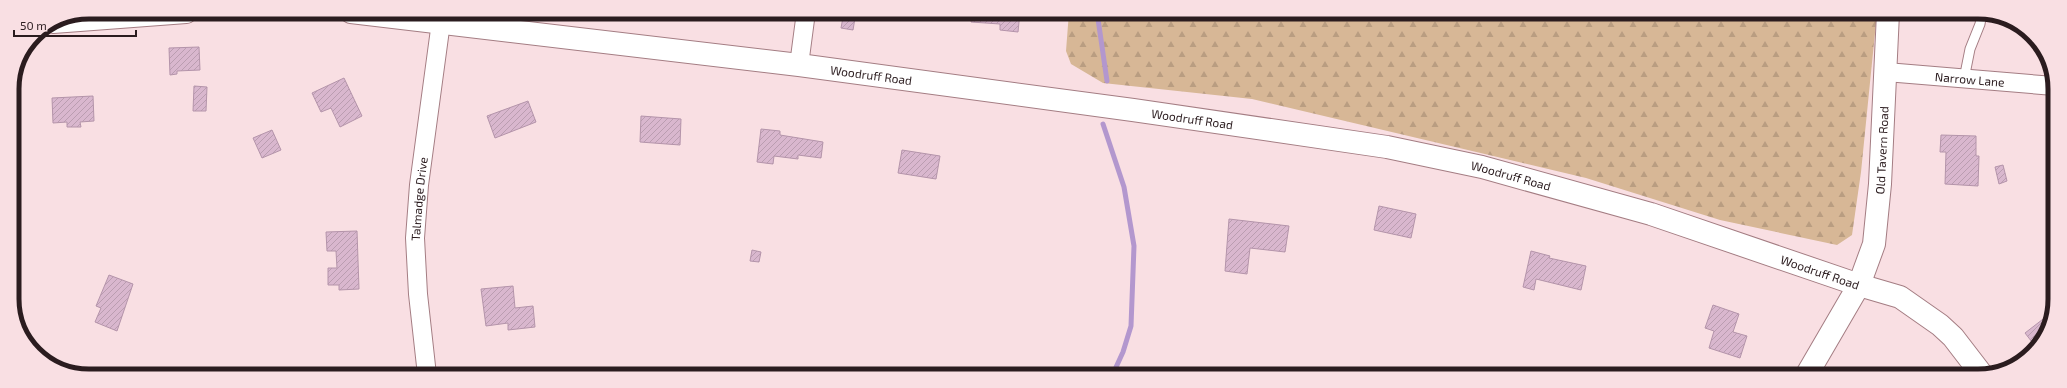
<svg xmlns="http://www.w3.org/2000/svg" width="2067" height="388" font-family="'Exo 2',sans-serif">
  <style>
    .forest { fill: url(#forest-firs) }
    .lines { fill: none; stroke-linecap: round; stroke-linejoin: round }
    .stream { stroke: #b397ce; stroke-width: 5 }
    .building { fill: url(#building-hatch); stroke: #b494aa }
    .service-casing { stroke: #a47d83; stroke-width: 11 }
    .minor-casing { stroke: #a47d83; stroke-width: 20 }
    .tertiary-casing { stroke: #a47d83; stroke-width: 24 }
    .secondary-casing { stroke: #a47d83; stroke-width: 24 }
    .service { stroke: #fff; stroke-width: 9 }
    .minor { stroke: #fff; stroke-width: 18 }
    .tertiary { stroke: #fff; stroke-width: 22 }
    .secondary { stroke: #fff; stroke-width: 22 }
    .labels { text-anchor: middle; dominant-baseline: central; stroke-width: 3; stroke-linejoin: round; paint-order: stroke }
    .street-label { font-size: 12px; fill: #2b1c1f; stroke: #f9dfe3 }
    .rim { fill: none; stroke: #2b1c1f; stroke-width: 5 }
  </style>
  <defs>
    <pattern id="forest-firs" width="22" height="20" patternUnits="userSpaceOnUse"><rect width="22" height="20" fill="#d7b796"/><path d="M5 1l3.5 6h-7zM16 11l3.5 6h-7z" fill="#b99d81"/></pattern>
    <pattern id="building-hatch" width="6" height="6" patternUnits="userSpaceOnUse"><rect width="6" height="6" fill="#d9b7ce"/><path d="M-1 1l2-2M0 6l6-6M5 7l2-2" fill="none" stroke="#ba9db0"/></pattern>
  </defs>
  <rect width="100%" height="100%" fill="#f9dfe3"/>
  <!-- forest -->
  <path class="forest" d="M1069,12L1877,13L1861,172L1852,235L1837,245L1720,220L1586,178L1252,99L1103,83L1071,64L1066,51Z"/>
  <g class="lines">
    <!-- stream -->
    <path class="stream" d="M1097,12L1107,81
      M1103,124L1124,187L1134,246L1131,326L1123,352L1112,376"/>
  </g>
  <!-- building -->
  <path class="building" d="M844,12H856L853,30L841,28Z
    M972,12H1020L1018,32L1000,30V24L971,22Z
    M1932,13H1970V14Z
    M199,47L200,70L177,71V74L170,75L169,48Z
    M344,78L362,116L340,127L331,108L321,112L312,93Z
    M194,86L207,87L206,111H193Z
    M93,96L94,121L80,122L81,127H67V122L53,123L52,98Z
    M528,101L536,122L495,138L487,116Z
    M641,116L681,119L680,145L640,142Z
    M761,129L780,131V135L823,142L821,158L798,155V159L774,156L773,164L757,162Z
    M272,130L281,150L262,158L253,138Z
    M1941,135L1976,136V156H1979L1978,186L1945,184L1946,152H1940Z
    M902,150L940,156L936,179L898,173Z
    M2003,165L2007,181L1999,184L1995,167Z
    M1379,206L1416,214L1411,238L1374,230Z
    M1229,219L1289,226L1285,252L1250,248L1247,274L1225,271Z
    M357,231L359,289L339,290V285H328V268H337L336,251H327L326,232Z
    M752,250L761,252L759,262L750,261Z
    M1531,251L1550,256L1549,258L1586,266L1581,290L1536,279L1534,290L1523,287Z
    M109,275L133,284L117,331L95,322L101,308L96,306Z
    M513,286L515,308L533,306L535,327L508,330V323L486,326L481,289Z
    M1713,305L1739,314L1733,332L1747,336L1740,358L1709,348L1714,331L1705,328Z
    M2047,316L2049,319L2035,346L2025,333Z
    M361,371L362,375H343Z"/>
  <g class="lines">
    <defs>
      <path id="service" d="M1964,79L1970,49L1980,24L1982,13"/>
      <g id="minor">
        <path d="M799,65L806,12"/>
        <path id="s1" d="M1886,72L2054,86"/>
        <path id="s2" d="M427,375L418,294L415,238L419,185L441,22"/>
      </g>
      <g id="tertiary">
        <path id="s3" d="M351,12L799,65L1133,110L1387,147L1482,167L1651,214L1859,285L1900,297L1940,325L1953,337L1983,376"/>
        <path d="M53,22L186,12"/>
      </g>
      <g id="secondary">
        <path id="s4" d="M1806,376L1859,285L1874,244L1880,184L1888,13"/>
      </g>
    </defs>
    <!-- service casing -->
    <use href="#service" class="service-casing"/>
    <!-- minor casing -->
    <use href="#minor" class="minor-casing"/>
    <!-- tertiary casing -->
    <use href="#tertiary" class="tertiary-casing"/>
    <!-- secondary casing -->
    <use href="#secondary" class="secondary-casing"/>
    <!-- service -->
    <use href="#service" class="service"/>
    <!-- minor -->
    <use href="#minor" class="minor"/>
    <!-- tertiary -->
    <use href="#tertiary" class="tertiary"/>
    <!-- secondary -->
    <use href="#secondary" class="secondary"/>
  </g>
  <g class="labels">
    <!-- street labels -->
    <g class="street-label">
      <text stroke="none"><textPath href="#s3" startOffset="524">Woodruff Road</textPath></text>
      <text stroke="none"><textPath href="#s1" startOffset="84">Narrow Lane</textPath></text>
      <text stroke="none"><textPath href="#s3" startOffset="848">Woodruff Road</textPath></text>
      <text stroke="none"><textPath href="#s4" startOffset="243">Old Tavern Road</textPath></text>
      <text stroke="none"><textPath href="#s3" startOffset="1172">Woodruff Road</textPath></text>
      <text stroke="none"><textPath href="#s2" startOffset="177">Talmadge Drive</textPath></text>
      <text stroke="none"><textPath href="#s3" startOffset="1496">Woodruff Road</textPath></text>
    </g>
  </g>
  <!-- crop -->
  <path d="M0 0H2067V388H0ZM89 19H1978A70 70 0 0 1 2048 89V299A70 70 0 0 1 1978 369H89A70 70 0 0 1 19 299V89A70 70 0 0 1 89 19Z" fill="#f9dfe3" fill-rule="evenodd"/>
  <path class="rim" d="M89 19H1978A70 70 0 0 1 2048 89V299A70 70 0 0 1 1978 369H89A70 70 0 0 1 19 299V89A70 70 0 0 1 89 19Z"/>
  <!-- scale -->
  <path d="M14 30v6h122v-6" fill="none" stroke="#2b1c1f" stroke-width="2"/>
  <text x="20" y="30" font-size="12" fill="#2b1c1f" stroke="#f9dfe3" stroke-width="3" paint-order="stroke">50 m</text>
</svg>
